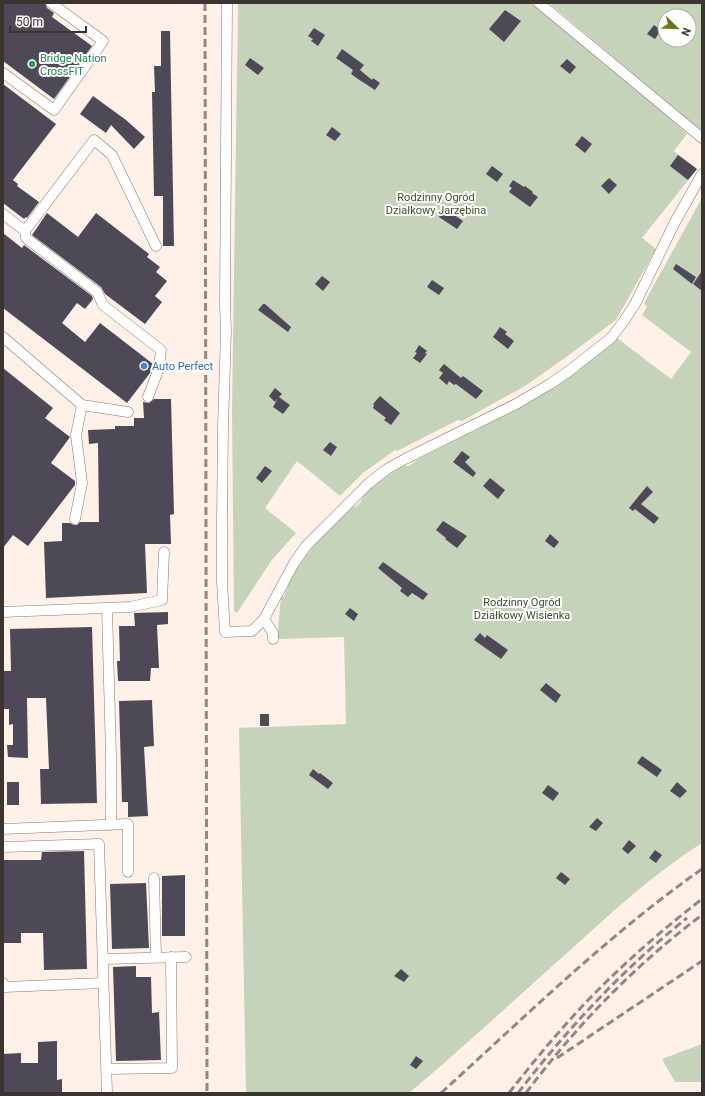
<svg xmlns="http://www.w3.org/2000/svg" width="705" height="1096" font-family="Roboto,sans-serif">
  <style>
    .green { fill: #c5d3bb; fill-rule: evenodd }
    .building { fill: #4d4957 }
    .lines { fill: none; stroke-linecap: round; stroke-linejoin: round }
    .minor-casing { stroke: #87776e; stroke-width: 11 }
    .minor { stroke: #fff; stroke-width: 10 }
    .rail { stroke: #928882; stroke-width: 3; stroke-dasharray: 8 4; stroke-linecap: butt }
    .leisure-dot { fill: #2e9e5b; stroke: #fff; stroke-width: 1.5 }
    .shop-dot { fill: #3f7fe0; stroke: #fff; stroke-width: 1.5 }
    .labels { text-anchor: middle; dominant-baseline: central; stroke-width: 4; stroke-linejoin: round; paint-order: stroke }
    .leisure-label { font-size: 11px; fill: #27864d; stroke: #fff; text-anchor: start }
    .park-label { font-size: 11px; fill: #375024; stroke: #fff }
    .shop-label { font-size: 11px; fill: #366cbe; stroke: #fff; text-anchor: start }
  </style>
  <rect width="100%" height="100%" fill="#fff0e8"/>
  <!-- green -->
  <path class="green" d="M238,3H532L658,107L687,134L674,151L697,169L642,238L656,249L616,320L569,355L525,386L462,421L458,420L397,451L395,450L363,473L340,496L297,461L265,508L296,533L271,561L237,613L234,611L232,411Z
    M549,3H702V131L683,116ZM665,16H689V40H665Z
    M702,198V843C653,874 611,913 568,952C515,999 464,1047 409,1093H246L239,728L346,724L344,637L277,639L281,596L284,597C295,561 326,533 352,506L355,507L361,502C363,490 393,472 404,466H408L415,462V461L471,432H473L481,427L572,375L580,370V368L617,338L671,379L691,352L642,315L647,307L644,303Z
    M702,1044V1082H675L662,1059Z"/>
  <!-- building -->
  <path class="building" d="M3,3H45L47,8L54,13L52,17L92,46L54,99L3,61Z
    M505,10L521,21L504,42L489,29Z
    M654,25L661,30L655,39L647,34Z
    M314,28L325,35L318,46L311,41L313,39L308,36Z
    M161,31H170L174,246H163V196H154L152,92H155L154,66H161Z
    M342,49L364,65L360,70L372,80L373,78L380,83L375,90L358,79L351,74L353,70L336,58Z
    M250,58L264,68L258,75L245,65Z
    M567,59L576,67L570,74L560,66Z
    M3,84L56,124L13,180L18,184L17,186L39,202L27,218L26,217L24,219L3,203Z
    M93,96L126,120L145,137L134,149L111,125L106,133L80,114Z
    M332,127L341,134L335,141L326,135Z
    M582,136L592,144L585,153L575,145Z
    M678,155L697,169L688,180L670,166Z
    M492,166L503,174L497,182L486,174Z
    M609,178L617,185L609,194L601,186Z
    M513,180L524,187L525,186L533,192L532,193L538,197L530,207L509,192L512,188L509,186Z
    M444,208L463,221L457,229L439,217Z
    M47,213L78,237L96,213L149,254L147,257L160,267L156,272L167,281L155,296L162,302L145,324L105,294L101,287L32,235Z
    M3,233L22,248L24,245L92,296L93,299L85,309L77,303L62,323L85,342L100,323L153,364L150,373L127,403L3,308Z
    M676,264L696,277L692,284L673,269Z
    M702,271V291L693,284Z
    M322,276L330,282L323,291L315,284Z
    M432,280L444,288L439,295L427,287Z
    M263,304H265L291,327L288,332L258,310Z
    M500,327L507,332L505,334L514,341L508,349L493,337Z
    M419,345L427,351L425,353L427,354L420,363L413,358L417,353L415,352Z
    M444,364L461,378L463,376L483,391L476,399L456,384L454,385L449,381L447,385L439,378L443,373L439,370Z
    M3,368L53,408L45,418L70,437L51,463L75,481V485L28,546L13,535L3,548Z
    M275,388L282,394L279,397L290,405L283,414L273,407L278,398L275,402L269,396Z
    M380,396L400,413L391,425L384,420L386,418L373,408L374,405L373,404Z
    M154,399H171L174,514L170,515L171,544H145L147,593L46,598L44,542L62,541V523H70L74,525H77L80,522H99L98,443L89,444L88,430L115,429V426H134V418H144L143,402L149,403Z
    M330,442L337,447L331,456L323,450Z
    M462,451L470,457L465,462L476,473L473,477L453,462Z
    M265,466L272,471L262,483L256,478Z
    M490,478L505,490L498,499L483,486Z
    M647,486L653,492L641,504L659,518L654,524L635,509L633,511L629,508Z
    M443,521L467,536L457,548L445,539L446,538L436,530Z
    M550,534L559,542L554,548L545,541Z
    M383,562L428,594L423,600L412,593L408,597L400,591L402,588L378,568Z
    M350,608L358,614L354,621L345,614Z
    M168,612V624L157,625L159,668H151L150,681H118L117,661H120L119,626H135L134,613Z
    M92,627L97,803L41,804L40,769H49L46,698H27L28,758L8,757L7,745H13V724L9,725V709H3V671H11L10,629Z
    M480,633L485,638L487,635L508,650L501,659L474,640Z
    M546,683L561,695L556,703L540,690Z
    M152,700L154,746L144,747L148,816L128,817V802H122L119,701Z
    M260,714H269V726H260Z
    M642,756L662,770L657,777L637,763Z
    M313,769L319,774L320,773L333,783L328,789L309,775Z
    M7,782H19V805H7Z
    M677,782L687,791L680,798L670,791Z
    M548,785L559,793L553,801L542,793Z
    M597,818L603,823L596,831L589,827Z
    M629,840L636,846L628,854L622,849Z
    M655,850L662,855L656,863L649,858Z
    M84,851L87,969L44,970L43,933H21V943H3V860H41L42,852Z
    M561,872L570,879L565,885L556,878Z
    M185,875V936H162V876Z
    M146,883L149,948L112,949L110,884Z
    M136,966V977H151L152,1013L159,1012L161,1060L116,1061L113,967Z
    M401,969L409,976L404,982L394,976Z
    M57,1041V1080L62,1079V1093H3V1054L21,1053V1063H38V1042Z
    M416,1056L423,1061L416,1069L410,1065Z"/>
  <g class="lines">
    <defs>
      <path id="minor" d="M227,3L225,303L226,331L223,426L222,522V582L225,632L252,631L264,619L294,563L306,546L369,483L387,469L405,459L516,404L550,384L569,371L611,338L624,321L635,304L675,222L702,174
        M539,3L702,138
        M3,73L54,110L103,41L51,3
        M3,214L25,231
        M3,337L82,405L128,412
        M148,397L159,368L161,350L103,305L97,292L26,238L25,231L94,140L112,155L156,246
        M75,519L82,483L76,435L82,405
        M107,608L111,755V825
        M3,612L130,607L162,600L164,552
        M264,619L273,633V639
        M3,829L128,824V872
        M5,847L99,844L107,1093
        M154,878L156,957
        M103,959L186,957
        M3,983L5,987L103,983
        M107,1069L172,1068L171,957"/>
    </defs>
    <!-- minor casing -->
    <use href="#minor" class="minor-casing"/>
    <!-- minor -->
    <use href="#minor" class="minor"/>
    <!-- rail -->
    <path class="rail" d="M205,3L207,1093
      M557,1058L702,961
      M441,1093C526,1016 608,935 702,869
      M509,1093C537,1057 566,1022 599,989C631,957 666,927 702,899
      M518,1093C568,1028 623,969 687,918
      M526,1093C576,1026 635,965 702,915"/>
  </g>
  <!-- markers -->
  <circle class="leisure-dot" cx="32" cy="64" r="4"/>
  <circle class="shop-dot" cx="144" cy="366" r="4"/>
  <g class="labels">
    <!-- leisure labels -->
    <g class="leisure-label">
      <text x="40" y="58">Bridge Nation<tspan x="40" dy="13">CrossFIT</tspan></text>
    </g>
    <!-- park labels -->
    <g class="park-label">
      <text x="436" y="197">Rodzinny Ogród<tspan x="436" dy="13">Działkowy Jarzębina</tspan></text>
      <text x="522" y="602">Rodzinny Ogród<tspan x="522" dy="13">Działkowy Wisienka</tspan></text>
    </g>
    <!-- shop labels -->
    <g class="shop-label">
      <text x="152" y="366">Auto Perfect</text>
    </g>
  </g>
  <!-- border -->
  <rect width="705" height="1096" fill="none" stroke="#3b3430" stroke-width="8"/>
  <!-- north arrow -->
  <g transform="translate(677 28) rotate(113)"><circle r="19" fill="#ffffff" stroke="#b1aeac"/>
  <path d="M0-3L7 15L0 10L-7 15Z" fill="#707218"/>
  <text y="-6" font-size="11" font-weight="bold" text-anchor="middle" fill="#3b3430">N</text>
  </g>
  <!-- scale -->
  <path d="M10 26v6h76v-6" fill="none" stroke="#3b3430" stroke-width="2"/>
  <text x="16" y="26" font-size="12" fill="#3b3430" stroke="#ffffff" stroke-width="3" paint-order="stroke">50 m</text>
</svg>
